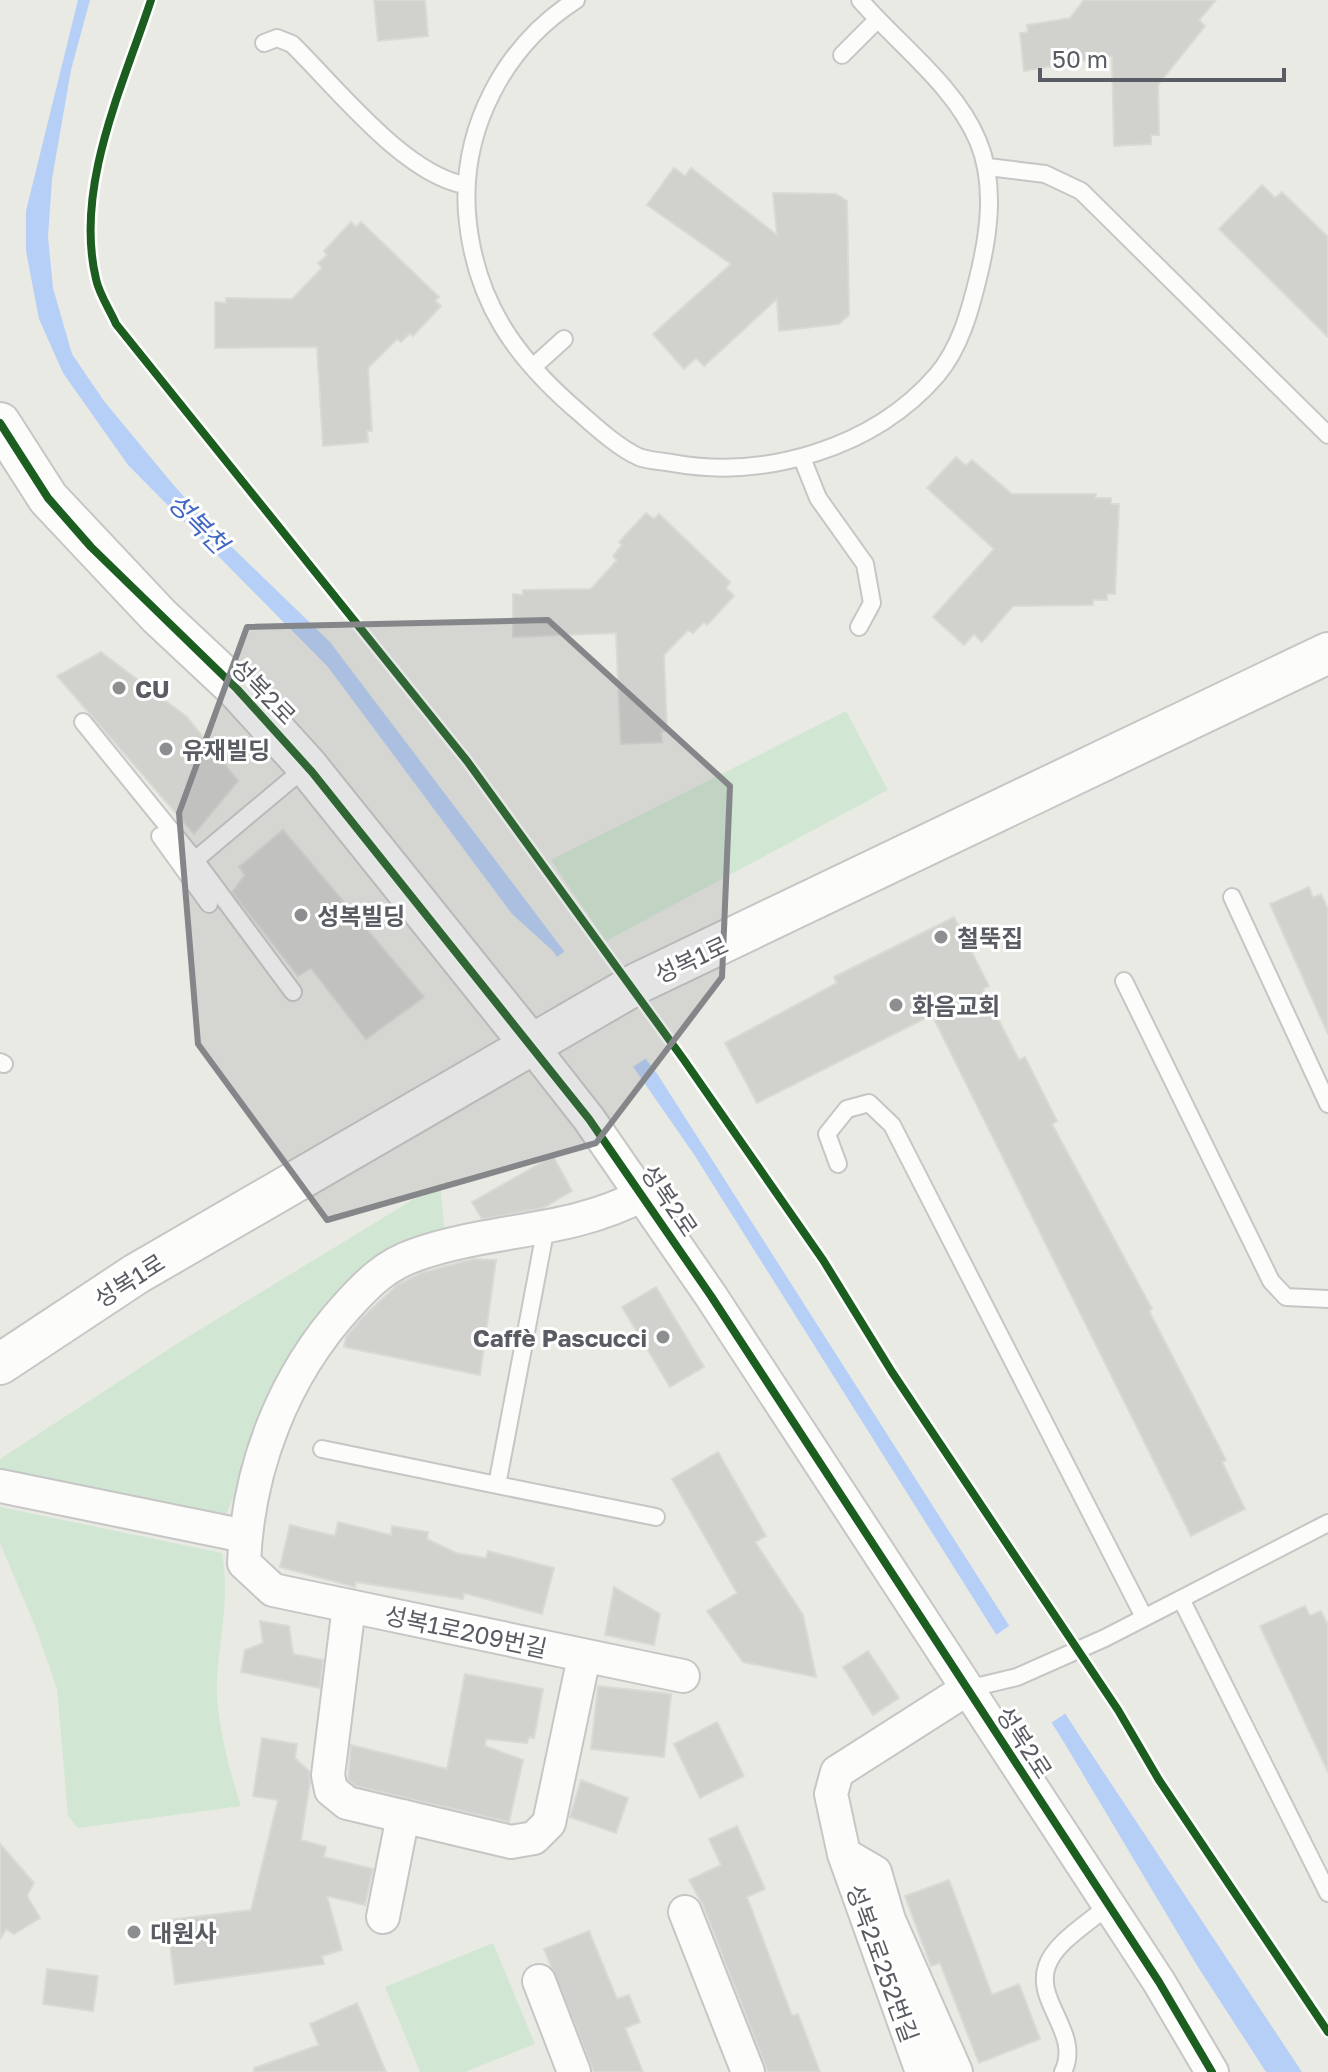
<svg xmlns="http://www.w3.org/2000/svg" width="1328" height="2072" font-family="'Golos Text','Noto Sans KR',sans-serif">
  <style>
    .green { fill: #d1e7d3 }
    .water { fill: #b6cff7 }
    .pier { fill: #eaeae4 }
    .building { fill: #d1d1cd; stroke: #dad9d4; stroke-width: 2 }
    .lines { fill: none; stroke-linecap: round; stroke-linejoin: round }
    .service-casing { stroke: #c6c6c6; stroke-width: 20 }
    .minor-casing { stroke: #c6c6c6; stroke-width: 36 }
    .tertiary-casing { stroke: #c6c6c6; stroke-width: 44 }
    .service { stroke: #fcfcfb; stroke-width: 16 }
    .minor { stroke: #fcfcfb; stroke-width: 32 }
    .tertiary { stroke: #fcfcfb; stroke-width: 40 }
    .cycleway-casing { stroke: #fff; stroke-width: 13 }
    .cycleway { stroke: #1b5e20; stroke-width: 8 }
    .marked { fill: #848689; fill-opacity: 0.2; stroke: #848689; stroke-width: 6; stroke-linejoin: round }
    .poi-dot { fill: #8c8e90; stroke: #fff; stroke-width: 3 }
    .labels { text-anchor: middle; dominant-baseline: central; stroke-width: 6; stroke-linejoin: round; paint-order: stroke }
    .poi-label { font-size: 24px; font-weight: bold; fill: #5a5c63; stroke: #fff; text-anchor: start }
    .street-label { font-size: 24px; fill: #5a5c63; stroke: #fff }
    .water-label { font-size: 26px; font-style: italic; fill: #4167c4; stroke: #fff }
  </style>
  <rect width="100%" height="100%" fill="#eaeae4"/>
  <!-- green -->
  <path class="green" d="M846,711L888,790L606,941L551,860Z
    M440,1183L445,1233L314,1324L262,1409L252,1456L226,1514L0,1469V1459L178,1343Z
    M0,1507L222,1553C230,1595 220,1636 217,1678C214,1711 230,1774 241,1806L78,1828L68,1816L57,1689L35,1626L0,1543Z
    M493,1943L535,2044L465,2072H420L385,1987Z"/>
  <!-- water -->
  <path class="water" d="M78,0H90L71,70L52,179L48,237L53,288L72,354L104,401L171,482L209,525L330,642L658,1075L1077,1732L1302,2072H1266L1198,1967L1065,1744L695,1156L553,951L512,914L328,667L128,465L63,373L39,319L26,251V211Z"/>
  <!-- pier -->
  <path class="pier" d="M568,949L649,1056L630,1069L554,959Z
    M1015,1622L1069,1711L1048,1725L993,1637Z"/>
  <!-- building -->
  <path class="building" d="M374,0H425L428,36L378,41Z
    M1084,0H1216L1199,20L1205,26L1158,85L1159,135H1151V144L1114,146L1112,56L1024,71L1020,33L1028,32L1027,25L1070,18Z
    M674,168L685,176L691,168L777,235L773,193L836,194L847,201L849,315L839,324L779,331L777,299L704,366L696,358L684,369L653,334L731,264L647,205Z
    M1262,185L1275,198L1282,192L1328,237V337L1219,229Z
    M351,222L356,227L361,222L439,297L435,301L441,306L413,336L410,333L401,342L397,339L368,368L372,431H367L368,442L323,446L317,347L215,348V302L226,303V298L292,299L322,268L318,263L327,255L324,251Z
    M956,457L966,466L972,460L1012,494H1096L1095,498H1111V504H1119L1115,594H1107V600H1093V605L1013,606L982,642L974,634L964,645L933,617L994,549L927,488Z
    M646,513L654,519L659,514L730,582L726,588L734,596L707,625L704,622L693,633L688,630L664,655L667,731L661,732L662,742L621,744L616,633L513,637V594L523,595V590L591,589L617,560L613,556L622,545L619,542Z
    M101,652L187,717L238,781L194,834L57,676Z
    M283,830L424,997L366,1039L311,968L298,976L232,892L245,875L239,867Z
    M1309,887L1313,898L1321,894L1328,909V1034L1270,904Z
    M954,917L989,986L983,989L1019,1060L1025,1057L1057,1121L1052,1124L1152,1309L1149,1311L1226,1460L1222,1462L1245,1509L1191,1536L932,1015L757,1103L725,1043L837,983L834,977Z
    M553,1156L572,1191L543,1208L482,1219L472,1202Z
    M473,1259L496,1260L480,1375L344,1347L346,1337L362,1318L397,1285L421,1273Z
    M656,1287L704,1367L670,1387L622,1307Z
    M718,1452L766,1536L755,1542L803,1615L816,1677L743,1662L707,1611L737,1593L672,1479Z
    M338,1522L391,1535L392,1526L428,1532L427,1539L456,1553L486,1558L488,1551L554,1568L542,1614L464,1593L463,1599L356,1582L355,1587L280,1567L290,1525L335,1536Z
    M614,1587L660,1614L654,1645L605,1635Z
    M1305,1606L1310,1616L1321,1611L1328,1625V1772L1260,1626Z
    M260,1621L289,1626L293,1654L323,1660L320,1688L241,1672L245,1650L263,1643Z
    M868,1651L899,1698L873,1715L843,1667Z
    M465,1674L543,1689L534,1738L529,1737L527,1743L486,1739L485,1746L523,1760L509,1822L356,1786L348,1780L351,1745L447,1769Z
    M598,1686L671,1694L664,1757L591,1749Z
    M717,1722L744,1776L700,1798L674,1744Z
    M262,1738L297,1744L295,1758L309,1771L310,1782L301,1840L326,1847L324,1857L373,1869L365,1905L327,1896L342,1950L322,1956L324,1964L175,1984L167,1920L251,1910L278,1800L253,1796Z
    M581,1780L628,1798L616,1833L570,1817Z
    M737,1826L765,1889L747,1897L792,2016L798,2014L820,2072H768L703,1905L689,1880L721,1865L709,1839Z
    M0,1844L34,1883L27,1896L40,1918L14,1934L6,1929L0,1939Z
    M949,1880L992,1995L1019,1984L1040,2039L979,2063L940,1963L931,1966L905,1896Z
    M589,1931L617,1999L629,1995L640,2022L625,2028L643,2072H594L544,1949Z
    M47,1969L98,1976L93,2011L43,2004Z
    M357,2003L386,2072H254V2068L319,2045L310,2024Z"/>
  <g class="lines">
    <defs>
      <path id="service" d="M576,0C504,46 461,129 467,213C474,301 515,358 581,414C598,429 619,448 639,457C649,461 662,461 672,463C765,480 874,448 937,375C960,348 970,311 978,278C989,234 996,184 978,141C955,86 899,45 860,0
        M264,43L277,38L292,44C337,88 404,174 465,185
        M842,55L877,20
        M988,167L1045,174L1081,191L1328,435
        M533,367L564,339
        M802,458L818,498L865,564L872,603L859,627
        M83,722L195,860L184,869
        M160,836L209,904
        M1232,897L1328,1104
        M1124,981L1271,1281L1286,1297L1328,1299
        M293,992L195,860L307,766
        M0,1062L4,1064
        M838,1164L827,1134L847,1109L869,1103L892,1125L1144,1617
        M322,1449L497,1485L546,1227
        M497,1485L656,1517
        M1181,1599L1328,1893
        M967,1689L1017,1677L1105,1638L1328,1523
        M1063,2072C1082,2033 1034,2002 1047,1966C1055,1942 1090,1922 1109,1905"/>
      <path id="minor" d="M531,1045L589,1119L711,1296L1159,1982L1212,2072
        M642,1195C570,1234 490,1228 415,1255C386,1265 368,1283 348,1305C283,1376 248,1468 244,1563L273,1590L683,1676
        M0,1486L245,1536
        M349,1606L328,1775L331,1790L347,1803L511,1842L534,1838L549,1823L584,1657
        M844,1854L875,1872L889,1920L956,2072
        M685,1912L748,2072
        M383,1917L403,1816
        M539,1981L574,2072
        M922,2072L844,1854L831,1794L837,1772L967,1689"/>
      <path id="tertiary" d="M0,423L48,498L159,616L237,689L307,766L531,1045
        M0,1364L136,1274L638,983L1328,653"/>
    </defs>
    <!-- service casing -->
    <use href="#service" class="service-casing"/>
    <!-- minor casing -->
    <use href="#minor" class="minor-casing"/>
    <!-- tertiary casing -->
    <use href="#tertiary" class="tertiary-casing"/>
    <!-- service -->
    <use href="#service" class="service"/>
    <!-- minor -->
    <use href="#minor" class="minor"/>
    <!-- tertiary -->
    <use href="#tertiary" class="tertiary"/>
    <defs>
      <path id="cycleway" d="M151,0C123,86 74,187 96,279C99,294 110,310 116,324L467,761L684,1060L823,1260L892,1372L1118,1710L1159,1780L1328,2032
        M0,423L48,498L91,547L237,689L312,772L589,1119L711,1296L1159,1982L1212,2072"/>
    </defs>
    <!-- cycleway casing -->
    <use href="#cycleway" class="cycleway-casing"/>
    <!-- cycleway -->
    <use href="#cycleway" class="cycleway"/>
  </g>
  <!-- marked area -->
  <path class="marked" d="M548,620L730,786L722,977L596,1143L327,1220L198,1044L179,813L247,627Z"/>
  <!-- markers -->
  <g class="poi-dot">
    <circle cx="119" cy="688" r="8"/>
    <circle cx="166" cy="749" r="8"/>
    <circle cx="301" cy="915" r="8"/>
    <circle cx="941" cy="937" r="8"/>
    <circle cx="896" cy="1005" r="8"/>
    <circle cx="663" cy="1337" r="8"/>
    <circle cx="134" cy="1932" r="8"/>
  </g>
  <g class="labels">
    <!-- poi labels -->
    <g class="poi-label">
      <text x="135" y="688">CU</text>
      <text x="182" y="749">유재빌딩</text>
      <text x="317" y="915">성복빌딩</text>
      <text x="957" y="937">철뚝집</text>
      <text x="912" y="1005">화음교회</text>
      <text x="647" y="1337" text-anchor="end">Caffè Pascucci</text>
      <text x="150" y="1932">대원사</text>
    </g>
    <!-- street labels -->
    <g class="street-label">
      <text transform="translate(264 691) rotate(46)">성복2로</text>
      <text transform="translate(691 959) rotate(-25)">성복1로</text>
      <text transform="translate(670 1200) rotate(56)">성복2로</text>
      <text transform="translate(129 1280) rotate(-32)">성복1로</text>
      <text transform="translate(466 1631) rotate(12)">성복1로209번길</text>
      <text transform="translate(1025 1742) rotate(57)">성복2로</text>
      <text transform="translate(883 1963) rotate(70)">성복2로252번길</text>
    </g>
    <!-- water labels -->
    <g class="water-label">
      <text transform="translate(198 523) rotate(45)">성복천</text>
    </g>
  </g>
  <!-- scale -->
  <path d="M1040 68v12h244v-12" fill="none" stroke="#5a5c63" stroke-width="4"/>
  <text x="1052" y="68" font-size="24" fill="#5a5c63" stroke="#ffffff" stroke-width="6" paint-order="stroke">50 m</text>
</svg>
